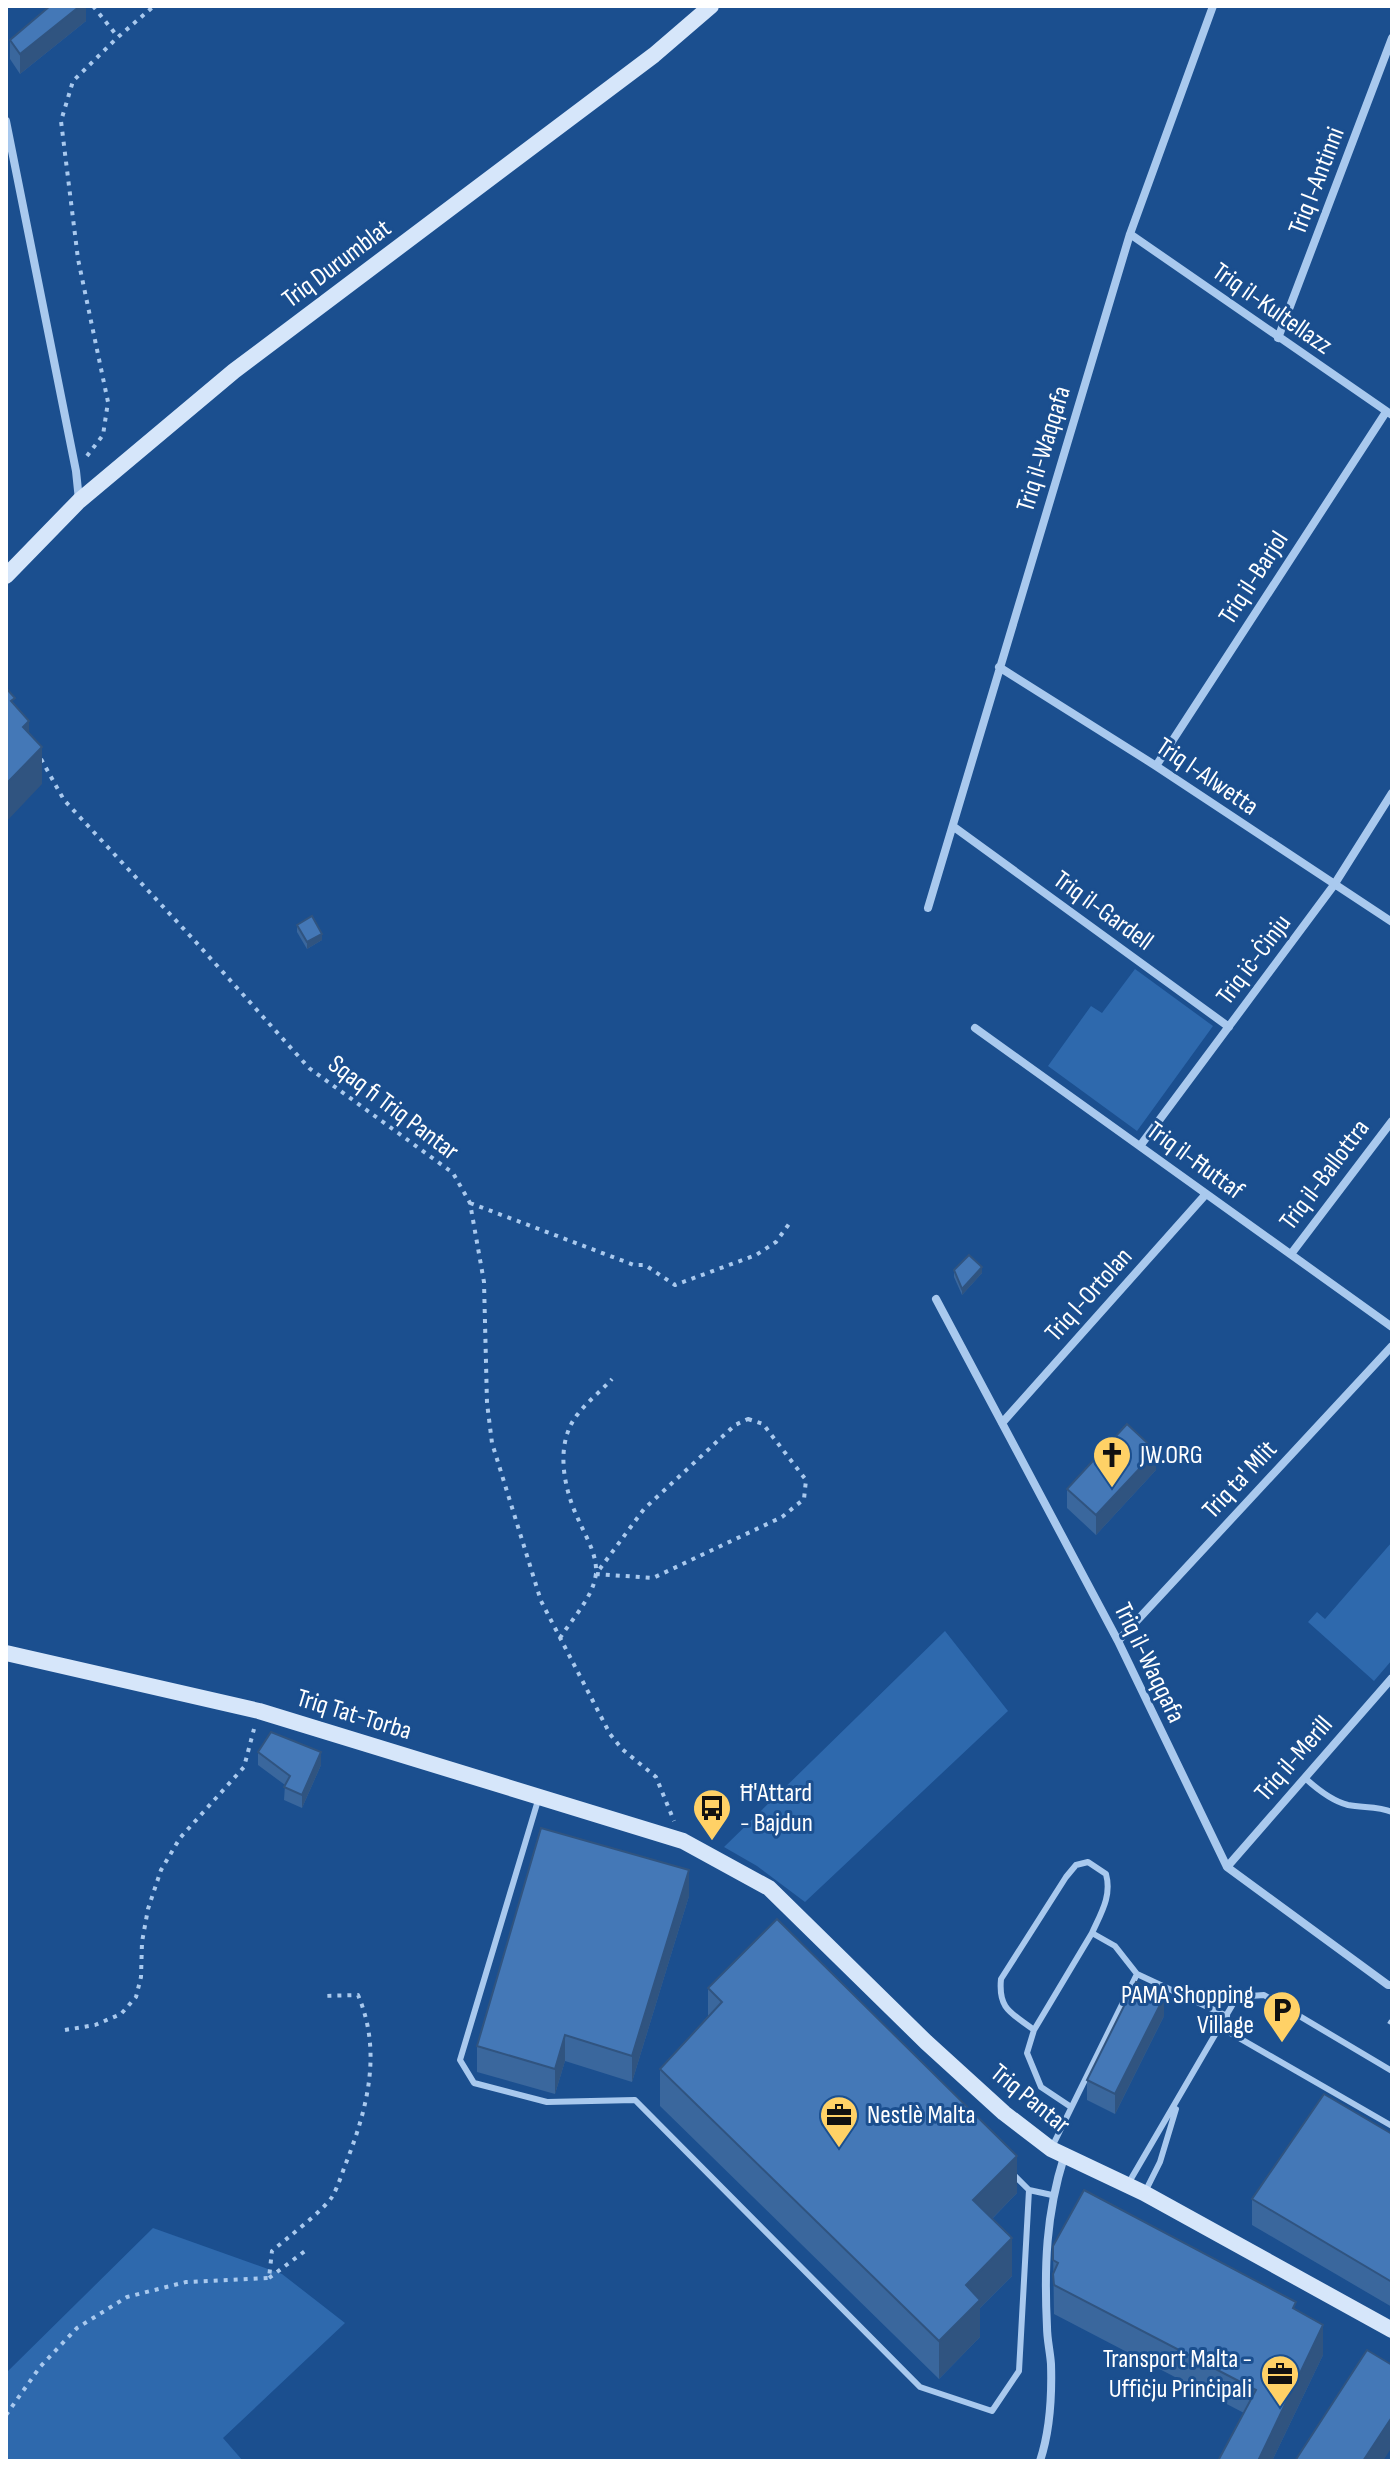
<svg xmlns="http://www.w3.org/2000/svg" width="1398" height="2467" font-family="'Sofia Sans Condensed',sans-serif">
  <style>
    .green { fill: #2e69ad }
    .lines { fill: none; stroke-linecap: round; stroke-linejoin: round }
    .path { stroke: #a9c9ee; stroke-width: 4; stroke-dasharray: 4 6; stroke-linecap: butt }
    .lane { stroke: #a9c9ee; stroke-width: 6 }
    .street { stroke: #a9c9ee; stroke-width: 8 }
    .secondary { stroke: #d6e6fa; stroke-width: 16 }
    .wall { fill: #3a679d }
    .shaded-wall { fill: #305480 }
    .building { fill: #4478b7; stroke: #305480; stroke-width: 2 }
    .labels { text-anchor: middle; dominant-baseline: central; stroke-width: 6; stroke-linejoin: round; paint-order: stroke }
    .street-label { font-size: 26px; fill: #fff; stroke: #1b4f8f }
    .poi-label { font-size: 26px; fill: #fff; stroke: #1b4f8f; text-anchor: start }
  </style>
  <rect width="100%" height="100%" fill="#1b4f8f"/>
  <!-- green -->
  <path class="green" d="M1135,969L1213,1026L1137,1131L1048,1066L1091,1006L1102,1013Z
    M1392,1542V1660L1374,1681L1308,1622L1317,1612L1325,1619Z
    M945,1631L1008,1711L805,1902L757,1866L724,1847Z
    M153,2228L282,2274L345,2323L223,2438L243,2461H6V2373Z"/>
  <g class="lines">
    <!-- path -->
    <path class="path" d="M93,6L118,37
      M87,456L103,435L108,402L78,259L61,121L73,81L118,37L154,6
      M41,759L64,800L194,940L309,1068L453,1173L470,1203L484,1282L487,1403L492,1443L541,1601L610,1734L622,1749L656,1777L674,1821
      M470,1203L634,1265H645L675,1285L756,1255L776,1242L789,1224
      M748,1419L763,1424L806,1480L804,1499L782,1517L653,1578L596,1574L644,1509L735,1425Z
      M560,1638C572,1619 594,1596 596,1573C597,1554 586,1537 579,1521C564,1490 554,1445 577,1415C587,1402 601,1391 612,1379
      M1389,2024L1392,2019
      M65,2030L95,2025L121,2014L136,1997L141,1977L142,1942L148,1909L161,1870L180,1838L244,1767L254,1729
      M269,2278L305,2251
      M6,2415L40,2367L77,2328L127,2297L186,2282L269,2278L272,2251C287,2238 323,2211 332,2197C338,2187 342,2173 346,2163C368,2107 382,2051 358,1995L323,1996"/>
    <!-- lane -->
    <path class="lane" d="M1305,1778C1317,1789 1332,1801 1348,1805C1363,1808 1378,1806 1392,1812
      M539,1797L460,2060L474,2083L547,2102L635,2100L920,2387L992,2411L1019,2371L1029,2190L1014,2175
      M1220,2027L1392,2126
      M1034,2030C1012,2013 998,2010 1001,1979L1066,1877L1076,1865L1088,1862L1106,1874C1112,1896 1101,1913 1092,1933
      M1071,2107L1041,2087L1027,2053L1034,2030L1092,1933L1115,1946L1137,1974L1227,2016
      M1051,2149L1137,1974
      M1128,2184L1237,1997L1264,1995L1392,2071
      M1029,2190L1052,2195
      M1145,2192L1160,2162L1176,2109"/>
    <!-- street -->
    <path class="street" d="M6,121L76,471L79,500
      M1130,234L1392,415
      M1278,338L1392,38
      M999,667L1156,766L1392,922
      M1156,766L1386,412
      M954,827L1229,1027
      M928,908L1130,234L1213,6
      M975,1028L1392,1327
      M1140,1146L1334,885L1392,793
      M1291,1254L1392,1121
      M936,1299L1118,1641L1227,1867L1388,1985H1392
      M1002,1423L1206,1194
      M1118,1641L1392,1346
      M1227,1867L1392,1678
      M1040,2461C1050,2431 1052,2396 1051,2364C1050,2351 1047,2339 1047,2327C1044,2267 1046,2214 1064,2157"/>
    <!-- secondary -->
    <path class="secondary" d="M6,576L79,501L234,371L654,55L711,6
      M6,1653L259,1711L683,1841L769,1888L926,2042L1004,2113L1051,2149L1144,2193L1392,2330"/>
  </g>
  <!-- wall -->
  <path class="wall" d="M86,6V21L20,74L10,59V40Z
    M297,925L322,940L307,949L297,932Z
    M954,1270L982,1273L962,1295L954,1277Z
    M1156,1470L1096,1535L1067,1508V1489Z
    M258,1752L321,1765L302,1808L284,1800L285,1785L258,1765Z
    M689,1896L632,2082L565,2061L555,2094L477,2072V2046Z
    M708,1988L1017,2193L992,2219L1012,2276L980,2308V2337L939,2379L660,2106V2069L708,2016Z
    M1164,2016L1115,2114L1087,2100V2080Z
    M1392,2134V2307L1252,2225V2199Z
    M1053,2246L1296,2310L1323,2355L1272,2461H1218L1244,2413L1054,2314Z"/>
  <!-- shaded-wall -->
  <path class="shaded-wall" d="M80,6H86V21L20,74V54Z
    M29,721V758L23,727Z
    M42,747V784L6,822V784Z
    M322,934V940L307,949V942Z
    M982,1267V1273L962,1295V1289Z
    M1156,1451V1470L1096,1535V1515Z
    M321,1752V1765L302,1808V1795Z
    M689,1870V1896L632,2082V2056Z
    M1164,1997V2016L1115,2114V2094Z
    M565,2035V2061L555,2094V2069Z
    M1017,2156V2193L973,2238V2200Z
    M1012,2238V2276L980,2308V2337L939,2379V2341L966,2285Z
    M1323,2325V2355L1272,2461H1258Z
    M1392,2417V2447L1383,2461H1363Z"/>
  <!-- building -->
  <path class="building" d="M50,6H80L20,54L10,40Z
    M6,688L15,698L11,701L29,721L23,727L42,747L6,784Z
    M312,916L322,934L307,942L297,925Z
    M969,1255L982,1267L962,1289L954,1270Z
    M1127,1424L1156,1451L1096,1515L1067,1489Z
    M271,1732L321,1752L302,1795L284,1787L290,1776L258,1752Z
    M541,1828L689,1870L632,2056L565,2035L555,2069L477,2046Z
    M777,1919L1017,2156L973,2200L1012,2238L966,2285L980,2300L939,2341L660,2069L722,2002L708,1988Z
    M1136,1982L1164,1997L1115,2094L1087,2080Z
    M1324,2094L1392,2134V2282L1252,2199Z
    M1084,2190L1296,2302L1293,2308L1323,2325L1258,2461H1218L1256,2390L1054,2285L1053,2274L1058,2263L1053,2260V2246Z
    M1367,2350L1392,2365V2417L1363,2461H1295Z"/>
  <!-- icons -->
  <defs>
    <symbol id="church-pin" viewBox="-11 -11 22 30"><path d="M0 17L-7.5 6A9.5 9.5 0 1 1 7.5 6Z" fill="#ffd166" stroke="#1b4f8f"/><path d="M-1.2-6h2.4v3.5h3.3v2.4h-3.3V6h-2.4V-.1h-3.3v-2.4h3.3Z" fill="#111"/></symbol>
    <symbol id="bus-pin" viewBox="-11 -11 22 30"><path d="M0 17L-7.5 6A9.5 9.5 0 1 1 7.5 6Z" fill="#ffd166" stroke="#1b4f8f"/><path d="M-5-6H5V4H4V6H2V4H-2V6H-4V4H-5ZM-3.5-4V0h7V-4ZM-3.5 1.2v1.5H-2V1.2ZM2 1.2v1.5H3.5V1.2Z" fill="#111"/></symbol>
    <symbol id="parking-pin" viewBox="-11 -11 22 30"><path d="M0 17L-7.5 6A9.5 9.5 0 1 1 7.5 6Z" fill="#ffd166" stroke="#1b4f8f"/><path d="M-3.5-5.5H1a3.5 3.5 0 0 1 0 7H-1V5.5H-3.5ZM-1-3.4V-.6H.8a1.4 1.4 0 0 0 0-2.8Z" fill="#111"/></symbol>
    <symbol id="office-pin" viewBox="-11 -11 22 30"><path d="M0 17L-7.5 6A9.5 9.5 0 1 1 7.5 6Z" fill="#ffd166" stroke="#1b4f8f"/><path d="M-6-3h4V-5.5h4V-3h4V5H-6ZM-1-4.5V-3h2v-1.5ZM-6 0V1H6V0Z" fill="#111"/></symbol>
  </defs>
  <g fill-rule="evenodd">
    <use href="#church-pin" x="1090" y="1433" width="44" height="60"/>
    <use href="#bus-pin" x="690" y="1786" width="44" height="60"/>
    <use href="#parking-pin" x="1260" y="1988" width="44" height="60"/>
    <use href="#office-pin" x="817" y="2093" width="44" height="60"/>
    <use href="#office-pin" x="1258" y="2352" width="44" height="60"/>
  </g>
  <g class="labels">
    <!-- street labels -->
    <g class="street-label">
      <text transform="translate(1317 181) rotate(-69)">Triq l-Antinni</text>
      <text transform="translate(337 264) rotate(-37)">Triq Durumblat</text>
      <text transform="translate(1272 309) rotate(35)">Triq il-Kultellazz</text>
      <text transform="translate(1044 449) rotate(-73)">Triq il-Waqqafa</text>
      <text transform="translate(1254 578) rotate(-57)">Triq il-Barjol</text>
      <text transform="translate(1207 777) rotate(34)">Triq l-Alwetta</text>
      <text transform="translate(1103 911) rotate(36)">Triq il-Gardell</text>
      <text transform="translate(1254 960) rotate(-53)">Triq iċ-Ċinju</text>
      <text transform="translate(393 1108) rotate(37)">Sqaq fi Triq Pantar</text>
      <text transform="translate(1195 1161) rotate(36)">Triq il-Ħuttaf</text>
      <text transform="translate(1325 1175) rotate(-53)">Triq il-Ballottra</text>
      <text transform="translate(1089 1295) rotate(-48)">Triq l-Ortolan</text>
      <text transform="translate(1240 1480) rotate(-47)">Triq ta' Mlit</text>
      <text transform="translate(1149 1663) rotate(64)">Triq il-Waqqafa</text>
      <text transform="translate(354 1715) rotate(17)">Triq Tat-Torba</text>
      <text transform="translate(1294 1759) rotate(-49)">Triq il-Merill</text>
      <text transform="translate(1030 2099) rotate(39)">Triq Pantar</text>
    </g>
    <!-- poi labels -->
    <g class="poi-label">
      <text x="1140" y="1455">JW.ORG</text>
      <text x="740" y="1793">Ħ'Attard<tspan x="740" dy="30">- Bajdun</tspan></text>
      <text x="1254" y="1995" text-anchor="end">PAMA Shopping<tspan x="1254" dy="30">Village</tspan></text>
      <text x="867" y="2115">Nestlè Malta</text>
      <text x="1252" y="2359" text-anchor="end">Transport Malta -<tspan x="1252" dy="30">Uffiċju Prinċipali</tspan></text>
    </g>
  </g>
  <!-- border -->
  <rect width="1398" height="2467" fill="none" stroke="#ffffff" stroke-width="16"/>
</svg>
